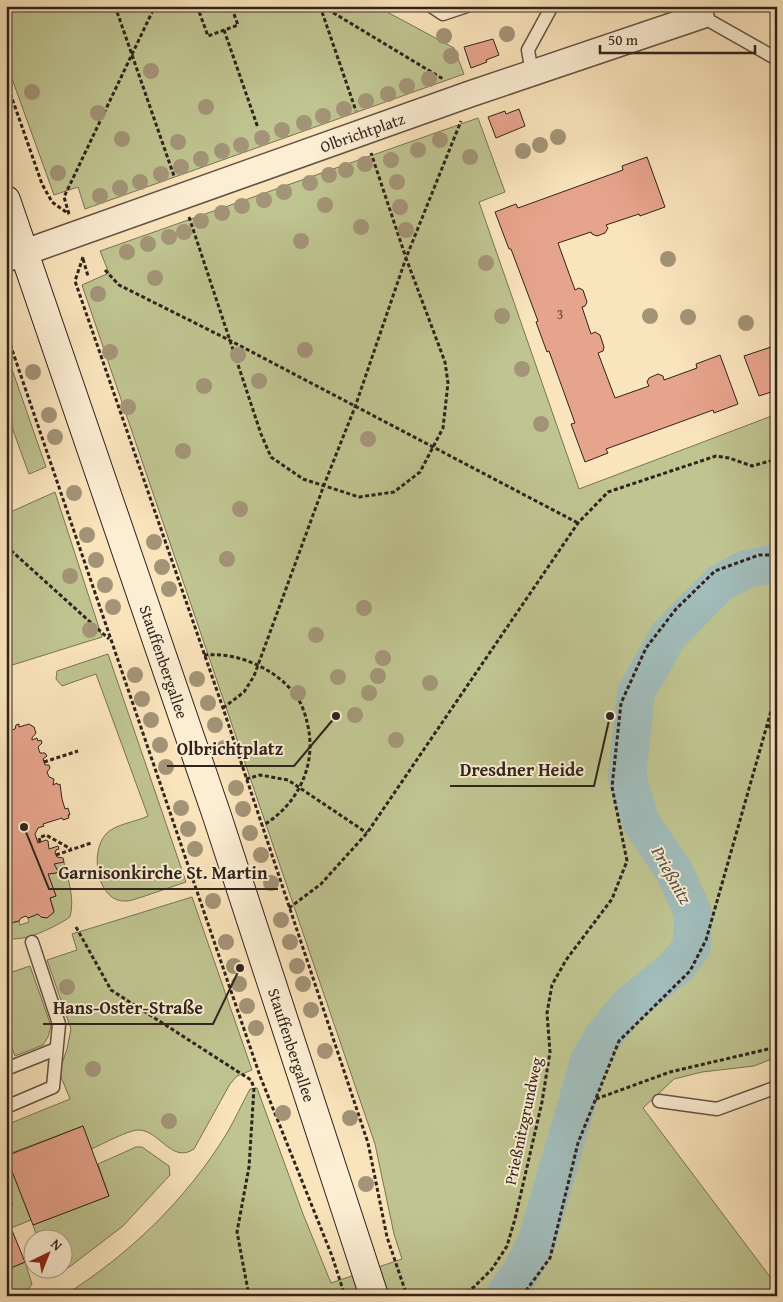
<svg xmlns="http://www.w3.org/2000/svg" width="783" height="1302" font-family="'Gentium Book Plus',serif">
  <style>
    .green { fill: #bfc490; stroke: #787456 }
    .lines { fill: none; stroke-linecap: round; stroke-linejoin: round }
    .river { stroke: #a1bcba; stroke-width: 38 }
    .building { fill: #e7a48c; stroke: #30231c }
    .lane-casing { stroke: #625344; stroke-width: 15 }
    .street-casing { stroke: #625344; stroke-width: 28 }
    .secondary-casing { stroke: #30231c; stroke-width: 30 }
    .path { stroke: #30231c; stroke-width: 3; stroke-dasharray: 4 2.5; stroke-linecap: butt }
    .lane { stroke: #fcedd3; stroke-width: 12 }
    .street { stroke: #fcedd3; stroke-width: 25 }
    .secondary { stroke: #fcedd3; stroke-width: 28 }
    .tree { fill: #a39477 }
    .labels { text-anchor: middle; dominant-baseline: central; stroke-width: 4; stroke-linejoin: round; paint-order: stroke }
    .number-label { font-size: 14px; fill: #5e4338 }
    .street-label { font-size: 16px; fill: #30231c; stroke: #fcedd3 }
    .water-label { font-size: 18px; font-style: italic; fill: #52514b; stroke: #fcedd3 }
    .leader { fill: none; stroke: #30231c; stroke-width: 2 }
    .callout-dot { fill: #30231c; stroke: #fcedd3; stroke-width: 2 }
    .callout-label { font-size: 18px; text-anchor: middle; font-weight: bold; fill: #30231c; stroke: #fcedd3; stroke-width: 4; stroke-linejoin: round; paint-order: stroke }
  </style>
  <rect width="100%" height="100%" fill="#fae4bc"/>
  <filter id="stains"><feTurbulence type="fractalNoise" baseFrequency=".004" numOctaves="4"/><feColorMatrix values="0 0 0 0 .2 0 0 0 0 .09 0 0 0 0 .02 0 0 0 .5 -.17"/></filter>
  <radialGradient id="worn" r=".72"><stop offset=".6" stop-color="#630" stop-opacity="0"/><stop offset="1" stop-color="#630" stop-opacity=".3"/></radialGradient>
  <!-- green -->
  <path class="green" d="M6,6H376L454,48L464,74L85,209L78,187L54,195L6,62Z
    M478,118L505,192L479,202L579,489L777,414V1057L754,1066L702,1072L674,1079L643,1108L777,1286V1296H63C128,1256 187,1199 227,1133C235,1119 242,1104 250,1089L257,1088L303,1214L331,1283L402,1259L394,1234L375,1144L82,285L109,273L100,251Z
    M6,352L46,467L29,474L6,411Z
    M55,492L102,637L6,667V514Z
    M108,654L186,882C171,887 157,892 142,897C137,898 132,901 127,901C97,904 89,852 106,834C115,824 136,822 148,816L96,674L62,686L56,679L57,671Z
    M61,861L64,862C68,880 75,898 70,917C55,927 24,943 6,938V932L10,928L11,923L19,921L20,925L29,922L28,918L38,914L45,918L52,914L54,910L50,898L56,896L48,874L56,873L57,868H55L54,864Z
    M192,897L252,1070L237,1076L230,1084L194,1149C172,1164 160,1131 139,1130C130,1129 101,1145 91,1149L83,1126L6,1155L31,1220L6,1230V1125L70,1099L59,1072L67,1049L71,1029L47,960L77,950L72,934Z
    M30,966L51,1026L48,1037L43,1045L15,1056L12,1048L6,1050V974Z
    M136,1147H142L169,1166L170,1175L123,1226L68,1268H63L62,1240L38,1239L33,1225L109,1196L98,1164Z
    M25,1262L32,1284L24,1296H6V1270Z"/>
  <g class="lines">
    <!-- river -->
    <path class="river" d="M504,1296L521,1272L537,1241L589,1061L602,1038L628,1006L677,966L692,946L693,913L674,871L641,822L627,777L636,693L668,636L720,583L746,569L777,563"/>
  </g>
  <!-- building -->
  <path class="building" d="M493,39L499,55L486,60L487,62L471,68L464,47Z
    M519,109L525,126L496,138L488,117L505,111L506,114Z
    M647,157L665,207L640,216L639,214L606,225L608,228L605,233L597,236L592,234L591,232L558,243L575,290L579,288L583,290L587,302L585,306L582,307L591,334L595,332L600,335L604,347L603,351L598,353L615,398L649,386L647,382L649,378L658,374L663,376L664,380L697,368L696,364L720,355L738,404L714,413L713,410L606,449L608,453L585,462L571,424L575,423L549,351L547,352L536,322L538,321L511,249H509L495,212L516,204L518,208L623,170L622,166Z
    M777,345V390L759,396L744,356Z
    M19,724V727L29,724L34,727L36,733L32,738V740L37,738L38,741L41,740L42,743L38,747L40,753H45L47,756L43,759L45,765H49L50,768L47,772L49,777L54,779L53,785L57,783L58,785L60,784L62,799L65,809L68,808L70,815H68L69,818L63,820L62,818L43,824L44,826L38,828L35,834L38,843L46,840L48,841L49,849L58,846L59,849L56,850L55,853L57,857L63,858L64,862L54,864L58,871L56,873L48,874L56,896L50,898L54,912L47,918L41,917L38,914L28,918L26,916L21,918L19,921L11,923L10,928L6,932V728L9,731L15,729L16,725Z
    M83,1126L109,1196L33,1225L6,1156Z
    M11,1228L25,1262L6,1270V1230Z"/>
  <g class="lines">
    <defs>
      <path id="lane" d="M431,6L443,14L467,6
        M702,14L701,16L777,59
        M532,73L528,50L552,6
        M6,1069L56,1049
        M659,1101L717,1109L777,1087
        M6,1107L53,1087L59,1024L32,942"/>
      <g id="street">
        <path id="s1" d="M6,259L470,94L701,16"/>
      </g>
      <g id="secondary">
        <path id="s2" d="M6,200L217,816L374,1296"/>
      </g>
    </defs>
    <!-- lane casing -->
    <use href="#lane" class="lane-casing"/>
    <!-- street casing -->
    <use href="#street" class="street-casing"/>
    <!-- secondary casing -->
    <use href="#secondary" class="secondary-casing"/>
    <!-- path -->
    <path class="path" d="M115,6L174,176
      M197,6L208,36L238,25L231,6
      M320,6L356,111
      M322,6L443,79
      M720,9L728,6
      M224,30L258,128
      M6,81L42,184L52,202L69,214
      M69,214L64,197L155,6
      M189,217L261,434L271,457L303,479L359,497L394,492L420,472L443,428L448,383L445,362L406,258L461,121
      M83,257L75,281L223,708L368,1143L387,1237L407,1296
      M83,259L88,276
      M105,270L119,285L231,341L578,523
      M6,332L260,1076L332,1256L345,1296
      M6,546L109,639
      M204,655C238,652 274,668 295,694C301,702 305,713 307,722C318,764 298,805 262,826
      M223,708L244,692L254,676L324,485L355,407L406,258L371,153
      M768,725L777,735
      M44,762L78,751
      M246,779L260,775L288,780L367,833
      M40,842L39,838L46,835L71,849
      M56,855L91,843
      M289,908L321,884L367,833L578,523L608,492L716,456L729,458L752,466L777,459
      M76,927L111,990L251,1080L254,1088L249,1167L237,1232L249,1296
      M596,1099L670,1072L777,1047
      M6,1189L12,1206L6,1208
      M461,1296L474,1287L492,1269L507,1246L515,1219L542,1102L550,1052L547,1013L552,985L566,960L612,899L627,861L612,787L621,703L646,648L676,609L715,571L759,555H777
      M522,1296L550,1258L578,1143L619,1041L690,971L706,940L771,711L777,706"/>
    <!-- lane -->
    <use href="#lane" class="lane"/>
    <!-- street -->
    <use href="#street" class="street"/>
    <!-- secondary -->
    <use href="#secondary" class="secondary"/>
  </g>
  <!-- trees -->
  <g class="tree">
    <circle cx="507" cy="34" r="8"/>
    <circle cx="444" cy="36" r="8"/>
    <circle cx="451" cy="56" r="8"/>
    <circle cx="151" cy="71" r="8"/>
    <circle cx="429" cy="79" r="8"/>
    <circle cx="407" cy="86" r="8"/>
    <circle cx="32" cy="92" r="8"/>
    <circle cx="388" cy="94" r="8"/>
    <circle cx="366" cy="101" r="8"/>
    <circle cx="206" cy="107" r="8"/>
    <circle cx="344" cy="109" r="8"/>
    <circle cx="98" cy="113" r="8"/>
    <circle cx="323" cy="116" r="8"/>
    <circle cx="304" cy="123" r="8"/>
    <circle cx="282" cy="130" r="8"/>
    <circle cx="558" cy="137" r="8"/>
    <circle cx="262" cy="138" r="8"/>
    <circle cx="122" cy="139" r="8"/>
    <circle cx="440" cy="140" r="8"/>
    <circle cx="178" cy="142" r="8"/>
    <circle cx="241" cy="145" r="8"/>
    <circle cx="540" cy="145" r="8"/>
    <circle cx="418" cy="150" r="8"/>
    <circle cx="222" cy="151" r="8"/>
    <circle cx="523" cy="151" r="8"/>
    <circle cx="470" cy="157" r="8"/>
    <circle cx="201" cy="159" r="8"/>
    <circle cx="391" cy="160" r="8"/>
    <circle cx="365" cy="164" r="8"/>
    <circle cx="181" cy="167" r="8"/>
    <circle cx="346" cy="170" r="8"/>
    <circle cx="58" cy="173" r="8"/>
    <circle cx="161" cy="174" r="8"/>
    <circle cx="329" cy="175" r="8"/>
    <circle cx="140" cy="182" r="8"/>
    <circle cx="397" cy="182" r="8"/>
    <circle cx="310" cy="183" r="8"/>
    <circle cx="120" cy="188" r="8"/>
    <circle cx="284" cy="192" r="8"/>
    <circle cx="100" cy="196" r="8"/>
    <circle cx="264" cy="200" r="8"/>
    <circle cx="325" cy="205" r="8"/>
    <circle cx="242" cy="206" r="8"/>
    <circle cx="400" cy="207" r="8"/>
    <circle cx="222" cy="213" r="8"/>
    <circle cx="201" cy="221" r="8"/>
    <circle cx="361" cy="227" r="8"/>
    <circle cx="406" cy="230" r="8"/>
    <circle cx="184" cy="232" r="8"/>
    <circle cx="169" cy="237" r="8"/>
    <circle cx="301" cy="241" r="8"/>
    <circle cx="148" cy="244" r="8"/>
    <circle cx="127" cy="252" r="8"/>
    <circle cx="668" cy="259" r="8"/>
    <circle cx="486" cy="263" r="8"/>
    <circle cx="155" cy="278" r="8"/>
    <circle cx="98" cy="294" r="8"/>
    <circle cx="502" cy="316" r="8"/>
    <circle cx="650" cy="316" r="8"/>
    <circle cx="688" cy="317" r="8"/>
    <circle cx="746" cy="323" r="8"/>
    <circle cx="305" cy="350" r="8"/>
    <circle cx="110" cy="352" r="8"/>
    <circle cx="238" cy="355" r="8"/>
    <circle cx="522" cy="369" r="8"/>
    <circle cx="33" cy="372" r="8"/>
    <circle cx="259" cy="381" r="8"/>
    <circle cx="204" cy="386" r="8"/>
    <circle cx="128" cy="407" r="8"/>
    <circle cx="49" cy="415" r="8"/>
    <circle cx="541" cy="424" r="8"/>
    <circle cx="55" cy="437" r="8"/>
    <circle cx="368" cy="439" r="8"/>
    <circle cx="183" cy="451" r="8"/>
    <circle cx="74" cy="493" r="8"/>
    <circle cx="240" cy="509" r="8"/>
    <circle cx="87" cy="535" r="8"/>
    <circle cx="154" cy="542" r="8"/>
    <circle cx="227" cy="559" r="8"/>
    <circle cx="96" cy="560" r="8"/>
    <circle cx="162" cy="567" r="8"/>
    <circle cx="70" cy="576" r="8"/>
    <circle cx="105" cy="585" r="8"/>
    <circle cx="169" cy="589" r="8"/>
    <circle cx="113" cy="607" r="8"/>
    <circle cx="364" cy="608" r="8"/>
    <circle cx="90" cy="630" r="8"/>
    <circle cx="316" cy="635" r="8"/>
    <circle cx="383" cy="658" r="8"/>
    <circle cx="135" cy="675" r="8"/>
    <circle cx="378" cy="676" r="8"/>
    <circle cx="338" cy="677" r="8"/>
    <circle cx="197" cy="679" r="8"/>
    <circle cx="430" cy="683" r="8"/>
    <circle cx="298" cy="693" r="8"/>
    <circle cx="369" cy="693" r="8"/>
    <circle cx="142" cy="699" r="8"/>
    <circle cx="208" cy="703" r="8"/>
    <circle cx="355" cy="715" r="8"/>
    <circle cx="151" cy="720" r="8"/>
    <circle cx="215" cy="725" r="8"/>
    <circle cx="396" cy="740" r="8"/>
    <circle cx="160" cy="745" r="8"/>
    <circle cx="224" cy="748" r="8"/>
    <circle cx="166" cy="767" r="8"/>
    <circle cx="236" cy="788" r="8"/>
    <circle cx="181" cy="808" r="8"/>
    <circle cx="243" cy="809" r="8"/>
    <circle cx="188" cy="829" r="8"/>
    <circle cx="250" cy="833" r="8"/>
    <circle cx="195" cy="849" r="8"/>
    <circle cx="261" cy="855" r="8"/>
    <circle cx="271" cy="883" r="8"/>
    <circle cx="213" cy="901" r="8"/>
    <circle cx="281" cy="920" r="8"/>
    <circle cx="226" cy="942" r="8"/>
    <circle cx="290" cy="942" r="8"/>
    <circle cx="234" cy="966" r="8"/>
    <circle cx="297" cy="966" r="8"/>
    <circle cx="239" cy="984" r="8"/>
    <circle cx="303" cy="984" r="8"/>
    <circle cx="67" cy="987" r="8"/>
    <circle cx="247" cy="1006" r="8"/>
    <circle cx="311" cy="1010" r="8"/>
    <circle cx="256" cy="1028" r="8"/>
    <circle cx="325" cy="1051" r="8"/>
    <circle cx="93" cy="1069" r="8"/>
    <circle cx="283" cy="1113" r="8"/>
    <circle cx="350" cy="1118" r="8"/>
    <circle cx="169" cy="1121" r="8"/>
    <circle cx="366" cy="1184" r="8"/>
  </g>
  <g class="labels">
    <!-- number labels -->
    <g class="number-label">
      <text x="560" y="314">3</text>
    </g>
    <!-- street labels -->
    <g class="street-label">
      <text stroke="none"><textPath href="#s1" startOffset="378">Olbrichtplatz</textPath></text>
      <text stroke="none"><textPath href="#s2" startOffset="488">Stauffenbergallee</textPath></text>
      <text stroke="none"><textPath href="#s2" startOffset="892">Stauffenbergallee</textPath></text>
      <text transform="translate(523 1121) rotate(-78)">Prießnitzgrundweg</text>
    </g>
    <!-- water labels -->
    <g class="water-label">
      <text transform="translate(672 875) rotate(61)">Prießnitz</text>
    </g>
  </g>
  <!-- callouts -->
  <path class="leader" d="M336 716L294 766H167M610 716L594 786H450M24 827L49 889H278M240 968L213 1024H43"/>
  <g class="callout-dot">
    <circle cx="336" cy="716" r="5"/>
    <circle cx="610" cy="716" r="5"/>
    <circle cx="24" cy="827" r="5"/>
    <circle cx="240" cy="968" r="5"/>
  </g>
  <g class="callout-label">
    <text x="230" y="755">Olbrichtplatz</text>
    <text x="522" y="776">Dresdner Heide</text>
    <text x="163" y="879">Garnisonkirche St. Martin</text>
    <text x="128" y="1014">Hans-Oster-Straße</text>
  </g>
  <!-- margin -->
  <rect width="783" height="1302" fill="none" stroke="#fae4bc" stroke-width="25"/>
  <rect x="8" y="8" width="768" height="1287" fill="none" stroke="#30231c" stroke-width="2.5"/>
  <rect x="12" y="12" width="758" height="1277" fill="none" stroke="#30231c"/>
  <!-- north arrow -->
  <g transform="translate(48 1254) rotate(43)"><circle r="24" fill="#fcedd3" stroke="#aa9c8a"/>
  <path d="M0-4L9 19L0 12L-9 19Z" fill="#8f2418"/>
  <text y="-8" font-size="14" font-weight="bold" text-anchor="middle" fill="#30231c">N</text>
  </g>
  <!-- scale -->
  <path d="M600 45v8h155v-8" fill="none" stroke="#30231c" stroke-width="2.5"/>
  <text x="608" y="45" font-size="15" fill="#30231c" stroke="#fcedd3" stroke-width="4" paint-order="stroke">50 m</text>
  <rect width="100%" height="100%" filter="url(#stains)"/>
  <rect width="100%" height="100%" fill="url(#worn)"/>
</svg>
